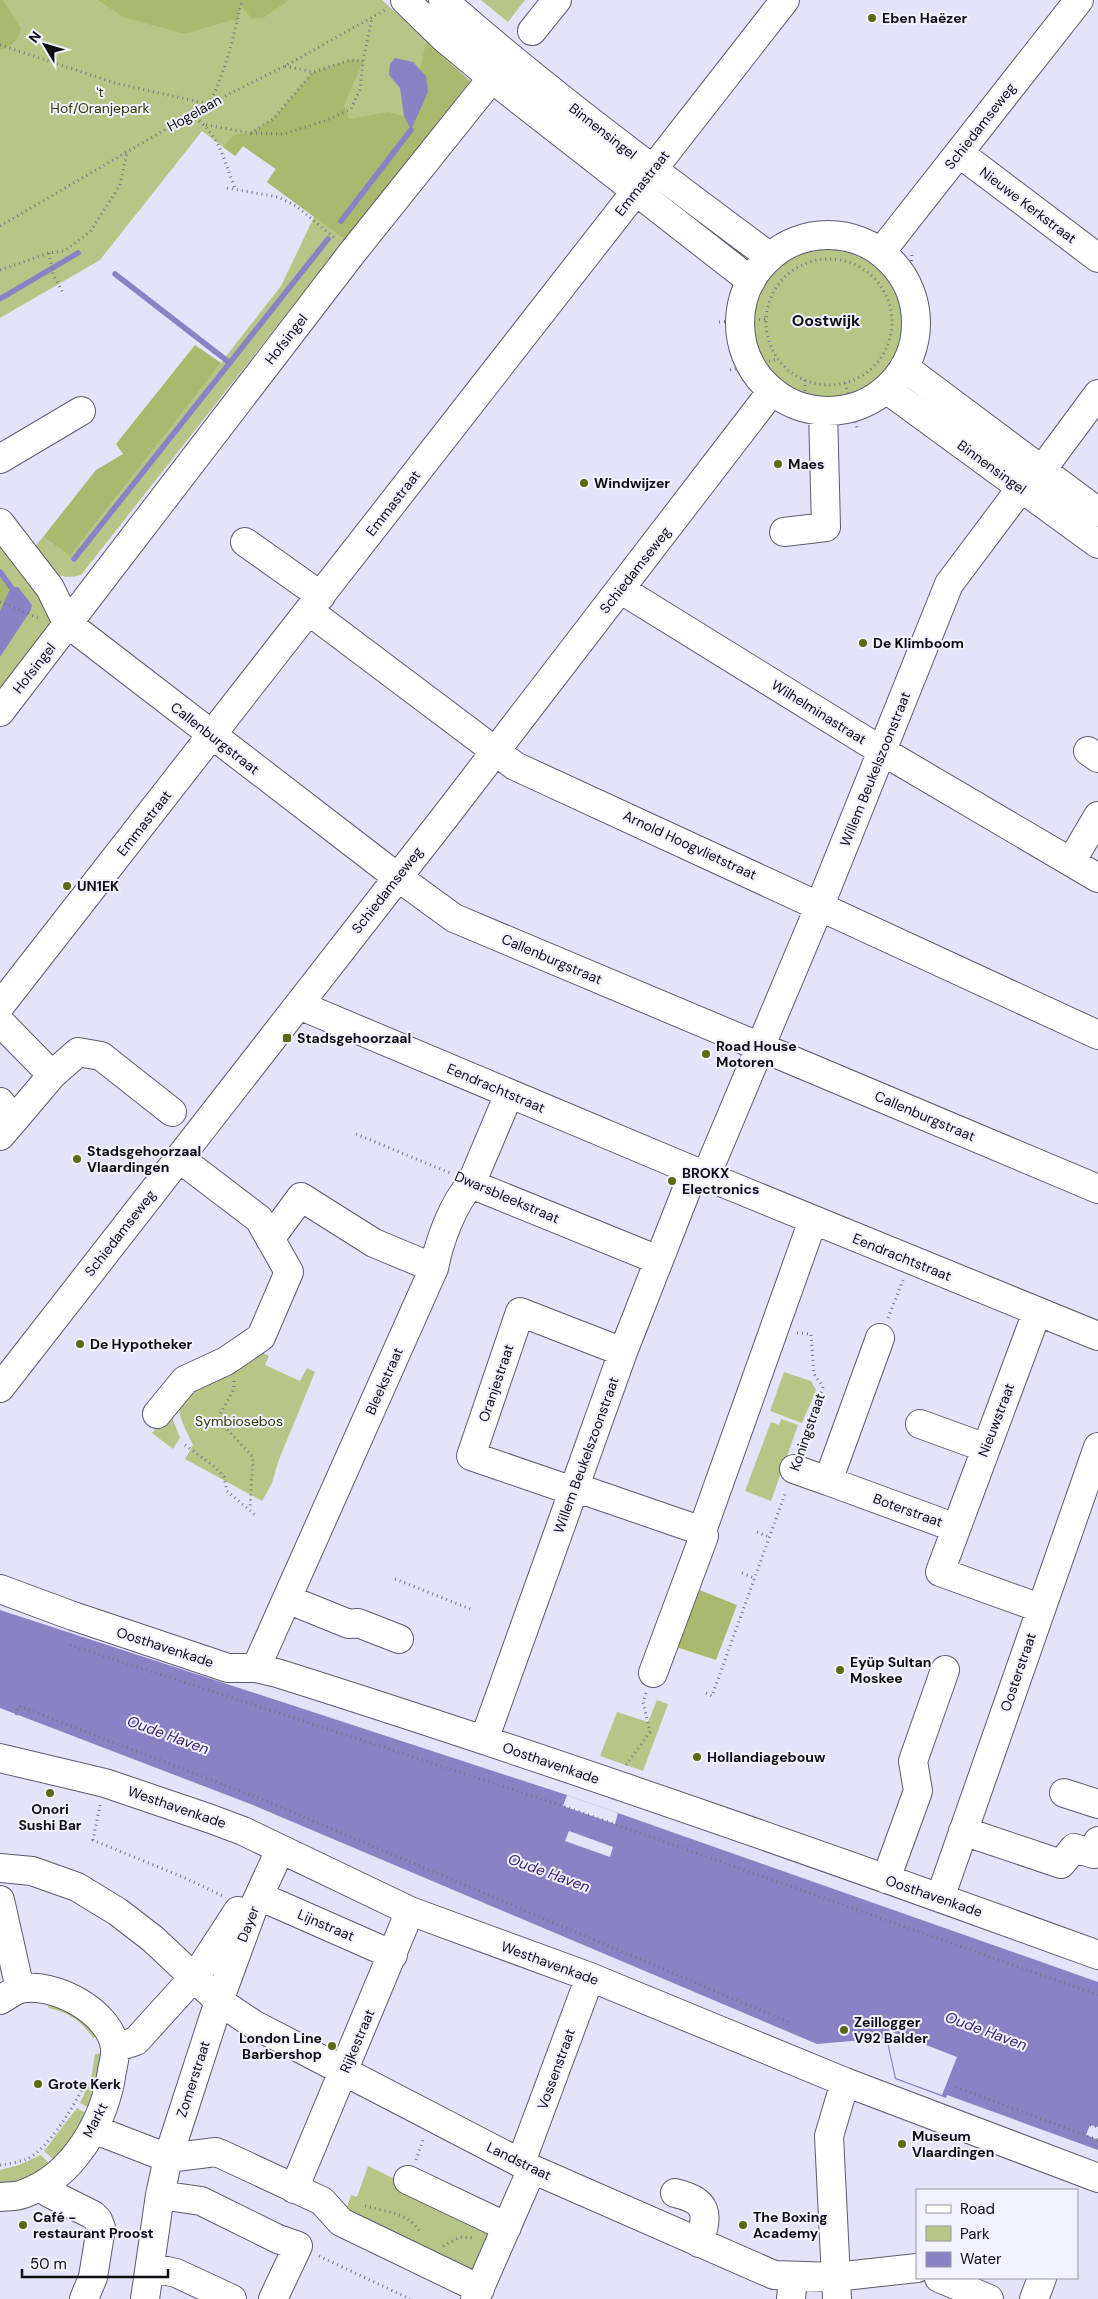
<svg xmlns="http://www.w3.org/2000/svg" width="1098" height="2299" font-family="'DM Sans',sans-serif">
  <style>
    .green { fill: #b7c686 }
    .forest { fill: #a9b96d }
    .water { fill: #8b82c6 }
    .pier { fill: #e4e3f9 }
    .lines { fill: none; stroke-linecap: round; stroke-linejoin: round }
    .stream { stroke: #8b82c6; stroke-width: 5.5 }
    .minor-casing { stroke: #5d5b6f; stroke-width: 30 }
    .path { stroke: #767583; stroke-width: 3; stroke-dasharray: 1 4; stroke-linecap: butt }
    .minor { stroke: #fff; stroke-width: 28 }
    .poi-dot { fill: #5b6910; stroke: #f2f1ff; stroke-width: 2 }
    .labels { text-anchor: middle; dominant-baseline: central; stroke-width: 4; stroke-linejoin: round; paint-order: stroke }
    .poi-label { font-size: 14px; font-weight: bold; fill: #0e0d14; stroke: #f2f1ff; text-anchor: start }
    .park-label { font-size: 14px; fill: #333b00; stroke: #f2f1ff }
    .street-label { font-size: 14px; fill: #0e0d14; stroke: #f2f1ff }
    .water-label { font-size: 15px; font-style: italic; fill: #382273; stroke: #f2f1ff }
    .quarter-label { font-size: 16px; font-weight: bold; fill: #0e0d14; stroke: #f2f1ff }
  </style>
  <rect width="100%" height="100%" fill="#e4e3f9"/>
  <!-- green -->
  <path class="green" d="M0,0H382L470,81L81,575C56,582 47,568 31,551L43,537L70,556L281,286L314,217L267,182L276,169L243,146L235,156L202,131L100,260L0,318Z
    M481,0H525L508,22Z
    M748 323a80 80 0 1 1 160 0a80 80 0 1 1-160 0Z
    M0,541L47,602L43,607L51,620L50,629L0,690Z
    M259,1351L269,1356L265,1365L300,1381L307,1368L315,1372L278,1462L272,1483L262,1501L185,1459L193,1445C188,1433 174,1411 180,1398Z
    M784,1372L811,1381L816,1390L802,1423L770,1411Z
    M166,1416L172,1417L180,1438L173,1449L152,1433Z
    M781,1419L798,1425L771,1501L745,1491L771,1422L779,1425Z
    M657,1700L668,1704L643,1771L600,1756L617,1712L648,1722Z
    M50,1998L61,2001L100,2035L93,2038C82,2021 68,2012 48,2008Z
    M105,2053L93,2110L80,2103L91,2079L95,2054Z
    M77,2108L91,2116L56,2162L44,2151Z
    M41,2155L52,2166L40,2176L0,2188V2170L19,2165Z
    M368,2166L498,2229L475,2279L344,2217L351,2195L357,2197Z"/>
  <!-- forest -->
  <path class="forest" d="M0,0H3L21,29C17,41 13,46 0,50Z
    M98,0H289L263,18L252,19L241,5L238,21L231,20L185,34L123,17Z
    M426,43L470,81L346,240L267,182L276,169L243,146L235,156L223,147L234,135L251,133L274,118L313,72L350,60L363,61L344,105L349,119L388,112L404,116L410,129L426,76L420,69Z
    M195,345L221,363L70,556L43,537L96,470L123,454L116,444Z
    M0,572L11,587L0,611Z
    M692,1587L737,1605L716,1660L670,1645Z"/>
  <!-- water -->
  <path class="water" d="M395,58L413,62L426,76L428,92L411,130L404,116L400,88L389,75L390,64Z
    M11,587H18L32,605L31,610L0,657V611Z
    M0,1610L567,1795L1098,1982V2150L947,2095L946,2098L895,2079L886,2038L817,2044L253,1805L0,1708Z"/>
  <!-- pier -->
  <path class="pier" d="M567,1795L618,1813L615,1824L563,1806Z
    M569,1831L613,1847L610,1857L565,1841Z
    M890,2031L957,2057L942,2095L896,2078L887,2038Z
    M1090,2125L1098,2127V2140L1086,2135Z"/>
  <g class="lines">
    <!-- stream -->
    <path class="stream" d="M341,221L411,130
      M115,274L230,363
      M0,299L78,253
      M74,559L328,239
      M0,572L11,587"/>
    <defs>
      <path id="minor" d="M405,0L444,38L504,88L751,281
        M443,0C547,92 659,174 770,257
        M532,31L557,0
        M959,153L1098,258
        M740 323a88 88 0 1 1 176 0a88 88 0 1 1-176 0Z
        M881,252L1079,0
        M904,367L1098,512
        M886,389L1098,544
        M0,459L81,411
        M0,523L50,588L67,623L384,867L454,918L1098,1189
        M784,532L826,527L823,411
        M245,542L321,596
        M620,589L882,751L1098,878
        M309,611L515,766L1098,1035
        M0,712L352,253L508,58
        M1088,751L1098,758
        M1071,862L1098,816
        M299,1005L694,1171L1098,1336
        M0,1006L785,0
        M0,1022L52,1075L14,1120
        M52,1075L78,1052L101,1056L172,1112
        M0,1102L14,1120L0,1136
        M706,1176L820,905L949,584L1021,488L1041,471L1098,394
        M471,1184L658,1260
        M270,1239L301,1197L374,1243L434,1268
        M1037,1312L940,1572L1040,1608
        M880,1338L828,1481L956,1528
        M623,1352L520,1312L471,1456L573,1491L589,1492L702,1531L813,1220
        M0,1388L448,813L772,391
        M157,1414L185,1380L226,1361L261,1337L289,1272L259,1219L179,1158
        M920,1424L986,1448
        M794,1469L828,1481
        M0,1589L73,1616L228,1668H256L277,1673C553,1760 826,1856 1098,1955
        M287,1599L349,1624L358,1623L399,1639
        M256,1668L434,1268C439,1242 453,1203 471,1184L509,1094
        M653,1673L704,1536L702,1531
        M484,1740L623,1352L694,1171
        M0,1758L105,1783L211,1819L243,1831L410,1911L590,1977L845,2082L1098,2178
        M1064,1793L1098,1804
        M963,1831L1061,1864L1074,1848L1094,1854L1098,1841
        M0,1868L32,1871L77,1887L118,1912L153,1939L219,2001L253,2024L532,2169L774,2275L835,2277L917,2268
        M886,1879L918,1791L913,1761L945,1670
        M259,1896L393,1955
        M940,1898L1098,1447
        M0,1900L20,1989
        M197,1974L238,1911
        M0,2000C6,1997 13,1991 20,1989C53,1981 111,2012 115,2048C116,2055 113,2064 112,2071C105,2121 73,2177 23,2194C16,2197 7,2196 0,2197
        M115,2048L136,2041L194,1977
        M93,2129L168,2158L216,2152
        M221,2154L322,2201L341,2222L480,2289
        M521,2162L590,1977
        M408,2180L507,2227
        M43,2185L49,2193L93,2215L98,2220L101,2228L93,2277L84,2299
        M294,2189L410,1911
        M675,2193C708,2201 709,2213 699,2243
        M160,2195L201,2201L278,2239L298,2246L273,2299
        M150,2267L176,2273L232,2299
        M939,2278L989,2299
        M145,2299L160,2195L168,2158L219,2001L252,1911L280,1850
        M475,2299L532,2169
        M791,2299L793,2276
        M837,2299L829,2136L845,2082
        M1034,2299L1042,2278"/>
    </defs>
    <!-- minor casing -->
    <use href="#minor" class="minor-casing"/>
    <!-- path -->
    <path class="path" d="M0,45L115,83L208,104
      M285,66L313,72L350,60L363,61
      M209,104C227,67 233,39 242,0
      M191,115C219,133 223,158 235,188
      M206,125L251,133L274,118L313,72
      M251,133L284,134L325,121L351,109L360,89L363,61L372,18
      M227,188L278,197L296,206L336,239
      M0,226L209,104L285,66L385,10
      M847,237L870,227
      M49,253L53,274L64,295
      M766 322a63 63 0 1 1 126 0a63 63 0 1 1-126 0Z
      M0,270L49,253L64,251L90,232L120,185L127,152
      M910,291L912,251
      M719,322L766,319
      M730,370L778,359
      M845,383L857,428
      M805,396V380
      M0,602L41,619
      M356,1134L450,1173
      M888,1318L903,1280
      M797,1333L811,1334L814,1374L823,1387L802,1447
      M234,1381V1389L219,1416L224,1426L253,1457L250,1509
      M185,1445L215,1467L224,1477L227,1491L255,1515
      M757,1532L769,1537
      M742,1573L754,1578
      M395,1579L473,1610
      M70,1645L563,1806L1098,1995
      M706,1693L712,1696L786,1491
      M16,1715L19,1706L261,1799L791,2023
      M626,1765L650,1732L643,1702L646,1693
      M100,1805L93,1840L185,1878L223,1896
      M956,2087L1098,2140
      M1090,2125L1098,2127
      M416,2160L424,2137
      M0,2165C9,2164 19,2162 27,2159C48,2149 73,2108 83,2087
      M365,2206C387,2212 411,2213 421,2234
      M443,2246L460,2237L475,2238
      M319,2256L410,2299"/>
    <!-- minor -->
    <use href="#minor" class="minor"/>
  </g>
  <!-- markers -->
  <g class="poi-dot">
    <circle cx="872" cy="18" r="5"/>
    <circle cx="778" cy="464" r="5"/>
    <circle cx="584" cy="483" r="5"/>
    <circle cx="863" cy="643" r="5"/>
    <circle cx="67" cy="886" r="5"/>
    <rect x="282" y="1033" width="10" height="10" rx="2.5"/>
    <circle cx="706" cy="1054" r="5"/>
    <circle cx="77" cy="1159" r="5"/>
    <circle cx="672" cy="1181" r="5"/>
    <circle cx="80" cy="1344" r="5"/>
    <circle cx="840" cy="1670" r="5"/>
    <circle cx="697" cy="1757" r="5"/>
    <circle cx="50" cy="1793" r="5"/>
    <circle cx="844" cy="2030" r="5"/>
    <circle cx="332" cy="2046" r="5"/>
    <circle cx="38" cy="2084" r="5"/>
    <circle cx="902" cy="2144" r="5"/>
    <circle cx="23" cy="2225" r="5"/>
    <circle cx="743" cy="2225" r="5"/>
  </g>
  <g class="labels">
    <!-- poi labels -->
    <g class="poi-label">
      <text x="882" y="18">Eben Haëzer</text>
      <text x="788" y="464">Maes</text>
      <text x="594" y="483">Windwijzer</text>
      <text x="873" y="643">De Klimboom</text>
      <text x="77" y="886">UN1EK</text>
      <text x="297" y="1038">Stadsgehoorzaal</text>
      <text x="716" y="1046">Road House<tspan x="716" dy="16">Motoren</tspan></text>
      <text x="87" y="1151">Stadsgehoorzaal<tspan x="87" dy="16">Vlaardingen</tspan></text>
      <text x="682" y="1173">BROKX<tspan x="682" dy="16">Electronics</tspan></text>
      <text x="90" y="1344">De Hypotheker</text>
      <text x="850" y="1662">Eyüp Sultan<tspan x="850" dy="16">Moskee</tspan></text>
      <text x="707" y="1757">Hollandiagebouw</text>
      <text x="50" y="1809" text-anchor="middle">Onori<tspan x="50" dy="16">Sushi Bar</tspan></text>
      <text x="854" y="2022">Zeillogger<tspan x="854" dy="16">V92 Balder</tspan></text>
      <text x="322" y="2038" text-anchor="end">London Line<tspan x="322" dy="16">Barbershop</tspan></text>
      <text x="48" y="2084">Grote Kerk</text>
      <text x="912" y="2136">Museum<tspan x="912" dy="16">Vlaardingen</tspan></text>
      <text x="33" y="2217">Café -<tspan x="33" dy="16">restaurant Proost</tspan></text>
      <text x="753" y="2217">The Boxing<tspan x="753" dy="16">Academy</tspan></text>
    </g>
    <!-- park labels -->
    <g class="park-label">
      <text x="100" y="92">'t<tspan x="100" dy="16">Hof/Oranjepark</tspan></text>
      <text x="239" y="1421">Symbiosebos</text>
    </g>
    <!-- street labels -->
    <g class="street-label">
      <text transform="translate(194 113) rotate(-29)">Hogelaan</text>
      <text transform="translate(980 126) rotate(-52)">Schiedamseweg</text>
      <text transform="translate(603 131) rotate(38)">Binnensingel</text>
      <text transform="translate(642 183) rotate(-52)">Emmastraat</text>
      <text transform="translate(1028 205) rotate(37)">Nieuwe Kerkstraat</text>
      <text transform="translate(286 339) rotate(-52)">Hofsingel</text>
      <text transform="translate(992 467) rotate(36)">Binnensingel</text>
      <text transform="translate(393 503) rotate(-52)">Emmastraat</text>
      <text transform="translate(635 570) rotate(-52)">Schiedamseweg</text>
      <text transform="translate(34 668) rotate(-52)">Hofsingel</text>
      <text transform="translate(819 712) rotate(32)">Wilhelminastraat</text>
      <text transform="translate(215 738) rotate(38)">Callenburgstraat</text>
      <text transform="translate(875 769) rotate(-68)">Willem Beukelszoonstraat</text>
      <text transform="translate(144 823) rotate(-52)">Emmastraat</text>
      <text transform="translate(690 845) rotate(25)">Arnold Hoogvlietstraat</text>
      <text transform="translate(387 890) rotate(-52)">Schiedamseweg</text>
      <text transform="translate(552 959) rotate(23)">Callenburgstraat</text>
      <text transform="translate(496 1088) rotate(23)">Eendrachtstraat</text>
      <text transform="translate(925 1116) rotate(23)">Callenburgstraat</text>
      <text transform="translate(507 1197) rotate(23)">Dwarsbleekstraat</text>
      <text transform="translate(120 1233) rotate(-52)">Schiedamseweg</text>
      <text transform="translate(902 1257) rotate(22)">Eendrachtstraat</text>
      <text transform="translate(384 1381) rotate(-66)">Bleekstraat</text>
      <text transform="translate(496 1383) rotate(-71)">Oranjestraat</text>
      <text transform="translate(996 1420) rotate(-69)">Nieuwstraat</text>
      <text transform="translate(807 1432) rotate(-71)">Koningstraat</text>
      <text transform="translate(586 1455) rotate(-70)">Willem Beukelszoonstraat</text>
      <text transform="translate(908 1510) rotate(20)">Boterstraat</text>
      <text transform="translate(165 1647) rotate(18)">Oosthavenkade</text>
      <text transform="translate(1018 1672) rotate(-71)">Oosterstraat</text>
      <text transform="translate(551 1763) rotate(19)">Oosthavenkade</text>
      <text transform="translate(177 1807) rotate(19)">Westhavenkade</text>
      <text transform="translate(934 1896) rotate(19)">Oosthavenkade</text>
      <text transform="translate(248 1924) rotate(-69)">Dayer</text>
      <text transform="translate(326 1925) rotate(23)">Lijnstraat</text>
      <text transform="translate(550 1963) rotate(20)">Westhavenkade</text>
      <text transform="translate(357 2041) rotate(-67)">Rijkestraat</text>
      <text transform="translate(556 2069) rotate(-70)">Vossenstraat</text>
      <text transform="translate(193 2079) rotate(-72)">Zomerstraat</text>
      <text transform="translate(95 2120) rotate(-63)">Markt</text>
      <text transform="translate(519 2161) rotate(26)">Landstraat</text>
    </g>
    <!-- water labels -->
    <g class="water-label">
      <text transform="translate(168 1735) rotate(20)">Oude Haven</text>
      <text transform="translate(549 1873) rotate(20)">Oude Haven</text>
      <text transform="translate(986 2031) rotate(20)">Oude Haven</text>
    </g>
    <!-- quarter labels -->
    <g class="quarter-label">
      <text x="826" y="320">Oostwijk</text>
    </g>
  </g>
  <!-- legend -->
  <rect x="916" y="2189" width="162" height="90" fill="#f2f1ff" stroke="#9796a1"/>
  <rect x="926" y="2205" width="25" height="8" fill="#ffffff" stroke="#9796a1"/>
  <text x="960" y="2214" font-size="15" fill="#0e0d14">Road</text>
  <rect x="926" y="2226" width="25" height="15" fill="#b7c686" stroke="#9796a1"/>
  <text x="960" y="2239" font-size="15" fill="#0e0d14">Park</text>
  <rect x="926" y="2252" width="25" height="15" fill="#8b82c6" stroke="#9796a1"/>
  <text x="960" y="2264" font-size="15" fill="#0e0d14">Water</text>
  <!-- north arrow -->
  <g transform="translate(45 45) rotate(308)" stroke="#f2f1ff" stroke-width="4" paint-order="stroke">
  <path d="M0-4L9 19L0 12L-9 19Z" fill="#0e0d14"/>
  <text y="-8" font-size="14" font-weight="bold" text-anchor="middle" fill="#0e0d14">N</text>
  </g>
  <!-- scale -->
  <path d="M22 2269v8h146v-8" fill="none" stroke="#0e0d14" stroke-width="2.5"/>
  <text x="30" y="2269" font-size="15" fill="#0e0d14" stroke="#f2f1ff" stroke-width="4" paint-order="stroke">50 m</text>
</svg>
